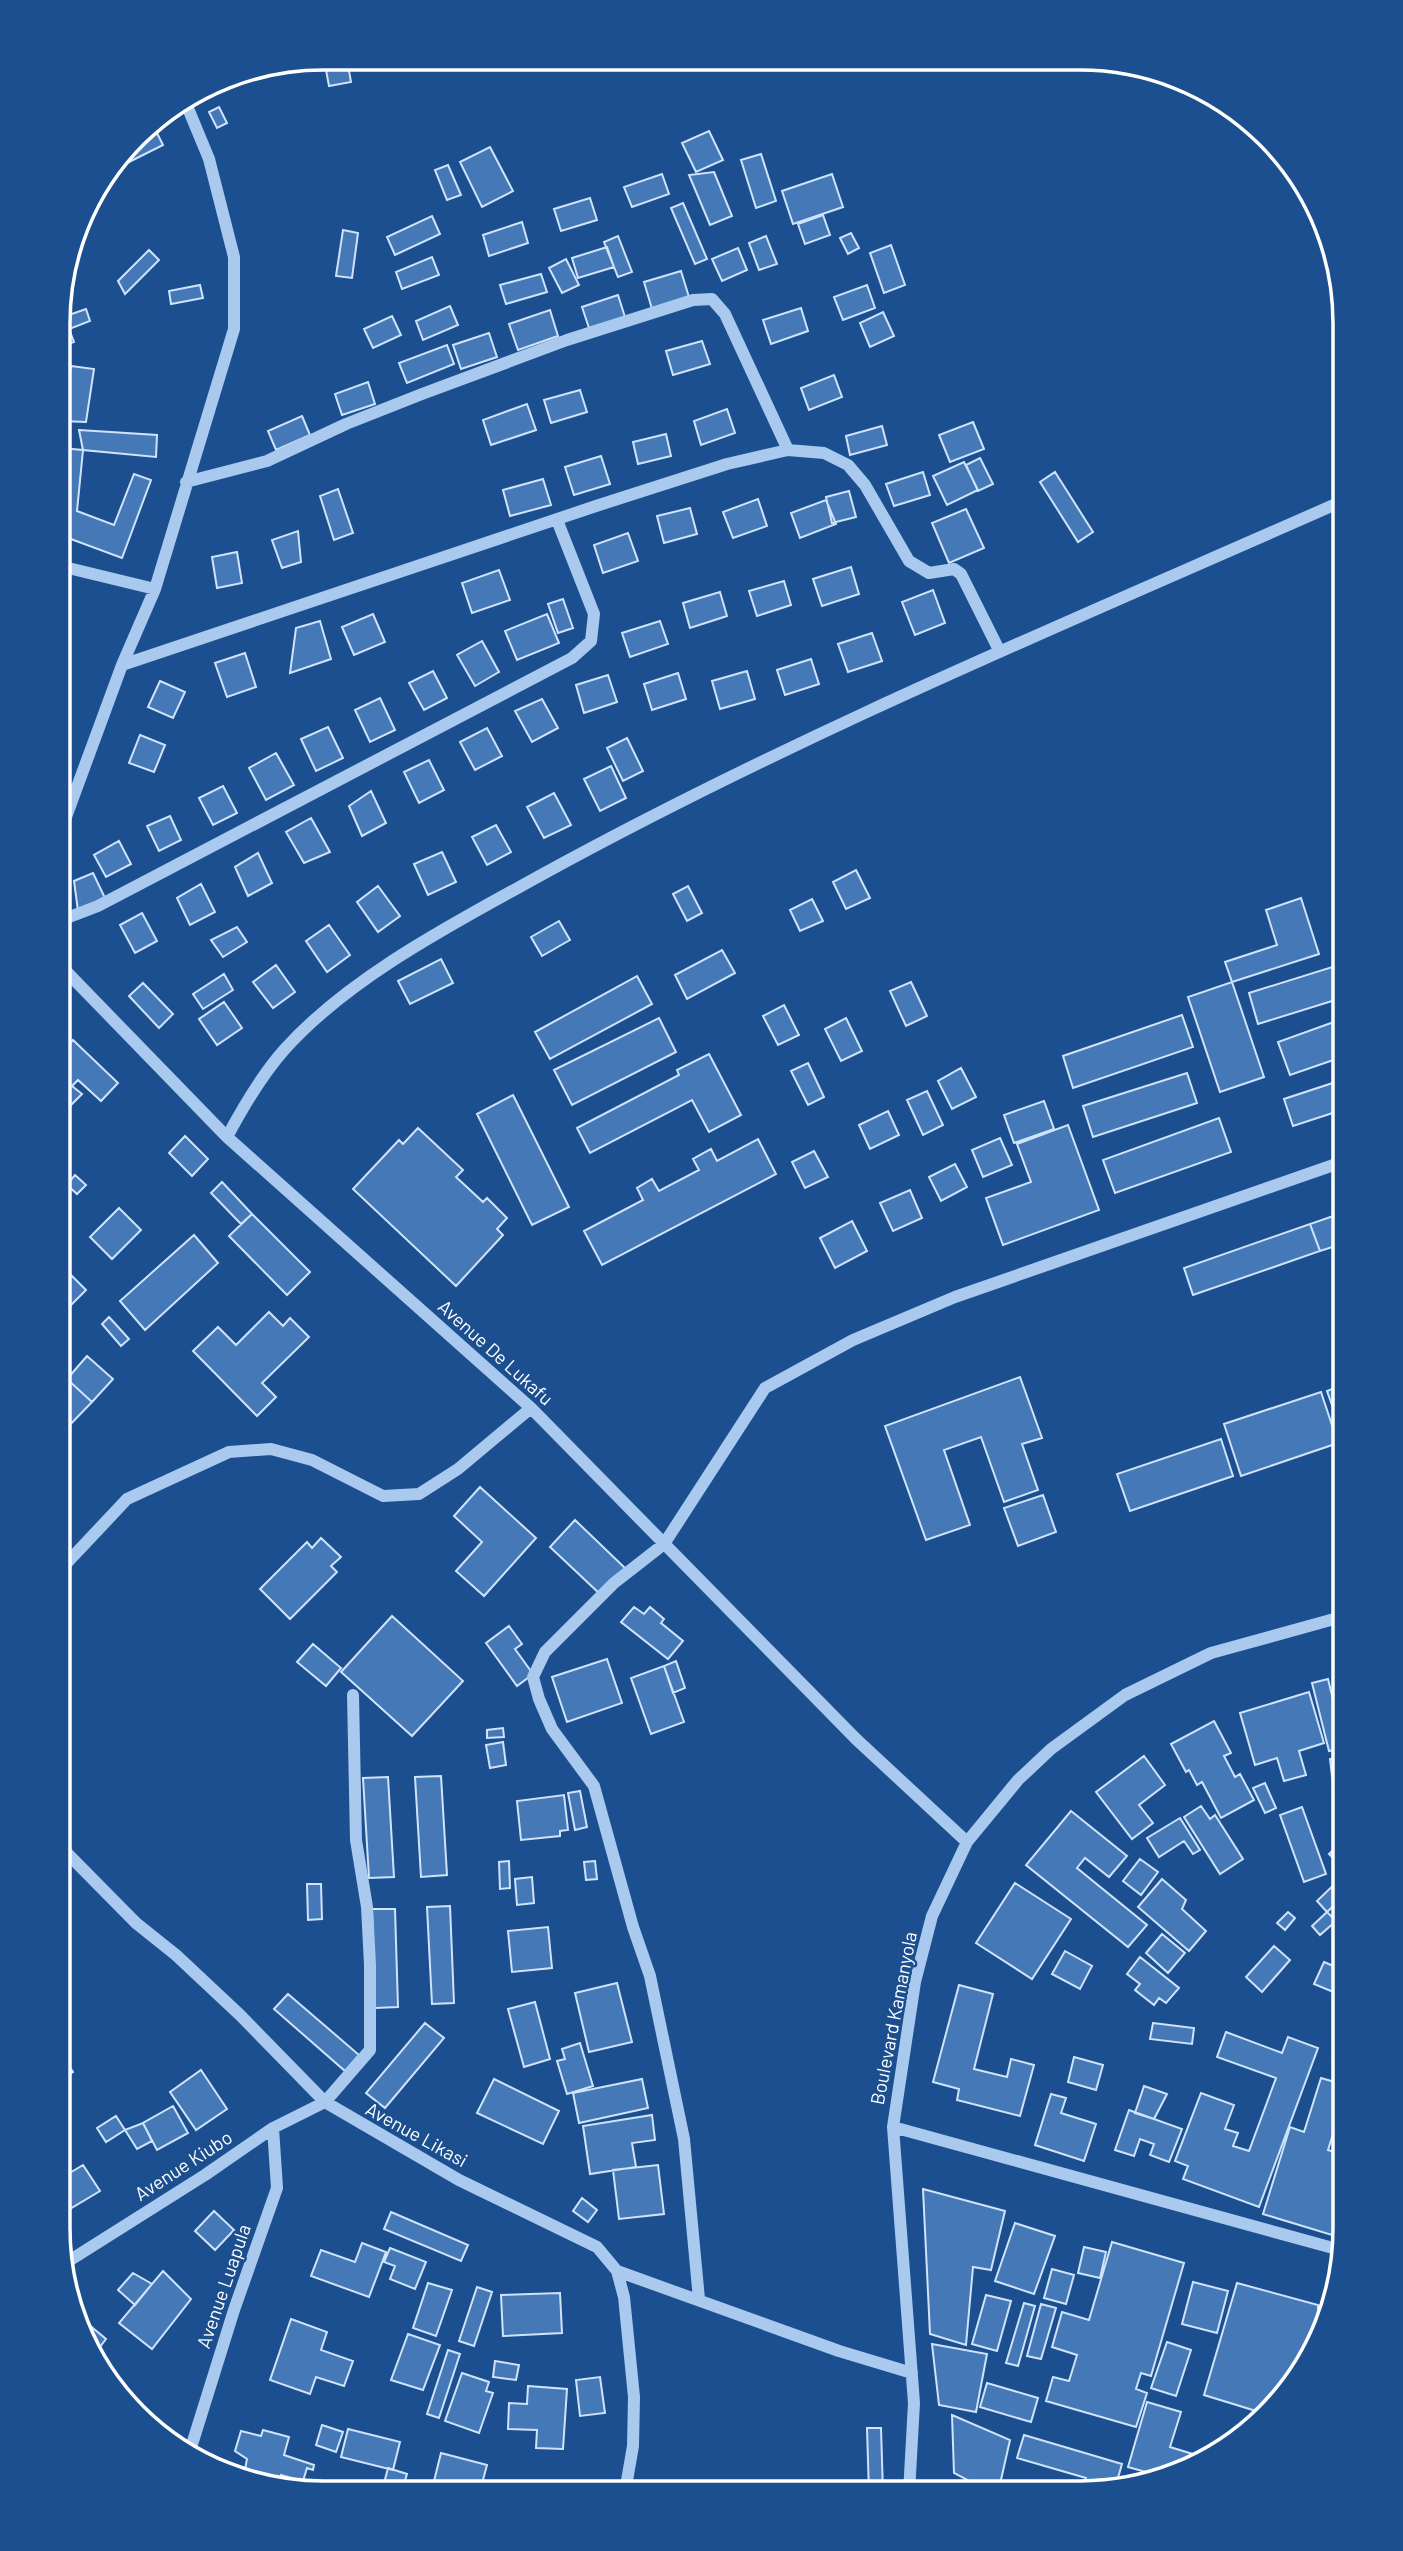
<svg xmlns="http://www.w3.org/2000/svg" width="1403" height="2551" font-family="Barlow,sans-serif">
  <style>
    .building { fill: #4478b7; stroke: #cfe3fa; stroke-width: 2 }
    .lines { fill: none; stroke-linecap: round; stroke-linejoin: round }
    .minor { stroke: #a9c9ee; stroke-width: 12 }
    .labels { text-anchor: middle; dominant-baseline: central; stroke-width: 5; stroke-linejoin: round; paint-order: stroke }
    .street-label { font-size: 19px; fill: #fff; stroke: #1b4f8f }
    .rim { fill: none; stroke: #fff; stroke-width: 3.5 }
  </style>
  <rect width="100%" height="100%" fill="#1b4f8f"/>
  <!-- building -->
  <path class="building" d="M348,65L351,82L329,86L326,70Z
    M219,107L227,123L217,128L209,112Z
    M151,121L163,145L121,166L119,161Z
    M709,131L723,160L696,172L682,143Z
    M490,147L513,191L482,207L460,162Z
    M761,154L776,201L756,208L741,160Z
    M448,165L461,195L447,200L435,170Z
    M714,172L732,216L710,225L689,175Z
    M662,174L669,194L632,207L624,187Z
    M832,174L843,207L793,224L782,191Z
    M590,198L597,220L561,231L554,209Z
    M683,203L707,259L695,264L671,208Z
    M823,215L830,235L805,244L798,224Z
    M432,216L440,234L395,255L387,237Z
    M522,222L528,243L489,256L483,235Z
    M343,230L358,233L352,278L336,276Z
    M851,233L859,248L848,254L840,238Z
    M618,236L632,272L618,277L604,242Z
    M766,236L777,264L759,270L749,243Z
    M891,245L905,285L884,293L870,253Z
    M607,247L614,267L578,278L572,258Z
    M738,248L747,270L722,281L712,259Z
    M149,250L159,260L125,294L118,281Z
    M432,257L439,275L402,289L396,272Z
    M566,259L579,285L562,293L549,268Z
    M681,271L689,297L652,309L644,282Z
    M541,274L547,292L506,304L500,285Z
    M200,285L203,298L171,304L169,291Z
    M867,285L875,308L843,320L834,297Z
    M618,295L625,317L589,328L582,307Z
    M450,306L458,325L423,340L416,321Z
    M801,308L808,331L771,344L763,320Z
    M86,309L90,321L69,329L74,342L60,347V318Z
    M550,310L558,336L518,350L509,324Z
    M883,312L894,336L870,347L860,323Z
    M392,316L401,335L373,348L364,329Z
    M489,333L497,357L461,369L453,345Z
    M702,341L710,364L673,375L666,351Z
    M447,345L454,364L407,383L399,363Z
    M71,366L94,369L86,422L62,421Z
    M834,375L842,397L809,410L801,388Z
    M368,382L375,404L342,415L335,394Z
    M580,390L587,412L551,423L544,400Z
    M527,404L536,430L491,445L483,420Z
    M727,409L735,433L701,445L694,421Z
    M302,416L310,435L276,450L268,431Z
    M973,422L984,449L950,462L939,435Z
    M882,426L887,445L850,455L846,436Z
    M79,430L157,435L156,457L83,450Z
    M666,434L671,456L638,464L633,442Z
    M60,448L83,450L77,511L114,525L134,474L151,480L122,558L60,535Z
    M601,456L610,484L574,495L565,467Z
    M980,458L993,484L978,491L966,465Z
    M964,462L978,490L947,505L933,476Z
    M923,472L930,495L894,506L886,484Z
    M1055,472L1093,532L1078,542L1040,482Z
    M543,479L551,505L510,516L503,490Z
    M338,489L353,533L334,540L320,496Z
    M849,491L856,517L832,523L826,497Z
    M758,499L767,526L733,538L723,512Z
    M826,500L836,524L800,538L791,513Z
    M690,508L697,534L664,543L657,516Z
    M966,509L984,548L949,563L932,523Z
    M298,531L301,562L282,568L272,540Z
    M628,533L638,561L603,573L594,545Z
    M237,552L242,583L217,588L212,557Z
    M851,567L859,594L822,606L813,579Z
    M499,570L510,600L472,613L462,583Z
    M784,581L791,605L757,616L749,591Z
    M933,590L945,623L915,635L902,602Z
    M720,592L727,616L690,628L683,603Z
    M563,599L573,628L558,633L548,604Z
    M373,614L385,642L354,655L342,627Z
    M547,614L559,643L517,660L505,631Z
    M320,621L331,659L290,673L296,628Z
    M660,621L668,644L630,657L622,633Z
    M872,633L882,661L848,672L838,644Z
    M482,641L499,672L475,686L457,655Z
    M245,653L256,687L227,697L215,663Z
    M811,659L819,684L785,695L777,670Z
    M433,671L447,698L424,710L409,683Z
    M747,671L755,699L720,709L712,681Z
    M678,673L686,699L652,710L644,684Z
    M608,675L617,702L584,713L576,685Z
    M160,681L185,692L173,718L148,707Z
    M380,698L395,730L370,742L355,710Z
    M542,699L558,728L532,742L515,711Z
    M328,727L343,758L316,771L301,739Z
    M487,728L502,756L475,770L460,742Z
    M140,735L165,745L154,772L129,763Z
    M627,738L643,771L623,781L607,748Z
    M276,753L294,785L266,800L249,768Z
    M429,760L444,790L419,803L404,772Z
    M611,766L626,798L600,811L584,779Z
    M223,786L237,813L213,825L199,798Z
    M371,791L386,823L362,836L349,806Z
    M554,793L571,825L544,838L527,807Z
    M170,816L181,840L159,851L147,826Z
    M311,818L330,852L304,863L286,832Z
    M496,825L511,852L487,865L472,837Z
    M119,841L131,864L106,877L94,855Z
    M442,852L456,882L428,895L414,864Z
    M258,853L272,883L248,896L235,867Z
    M856,870L870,898L846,909L833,882Z
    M93,873L105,898L78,911L74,881Z
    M201,884L215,912L190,925L177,898Z
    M378,886L400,916L378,932L357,902Z
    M688,886L702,913L687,921L673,894Z
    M1301,898L1319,954L1232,982L1225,962L1277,945L1266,910Z
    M812,899L823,921L800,931L790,910Z
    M142,913L157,941L135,953L120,925Z
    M559,921L570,940L542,956L531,937Z
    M329,925L350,955L327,972L306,941Z
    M237,927L247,942L223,957L211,940Z
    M722,950L735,973L687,999L675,975Z
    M441,959L453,983L410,1004L398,981Z
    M1345,963V997L1258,1024L1249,993Z
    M276,965L295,992L273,1008L253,982Z
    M224,974L233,990L203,1009L193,994Z
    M637,976L652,1004L550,1059L535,1032Z
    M911,982L927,1016L906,1026L890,991Z
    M1232,982L1264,1077L1220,1092L1188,997Z
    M143,983L173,1014L159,1028L129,996Z
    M224,1002L242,1028L217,1045L199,1019Z
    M784,1005L799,1035L778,1045L763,1016Z
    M1182,1015L1193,1047L1073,1088L1063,1056Z
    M659,1018L676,1052L572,1105L554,1070Z
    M846,1018L862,1051L841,1061L825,1029Z
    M1345,1018V1056L1290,1075L1278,1042Z
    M73,1040L118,1083L101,1101L78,1080L72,1086L82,1094L70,1106L59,1096V1055Z
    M709,1054L741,1115L709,1132L692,1100L590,1153L577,1128L679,1075L677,1070Z
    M808,1063L824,1097L808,1105L791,1071Z
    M961,1068L976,1097L952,1109L938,1081Z
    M1187,1073L1197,1103L1093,1137L1083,1106Z
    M1345,1079V1109L1293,1126L1284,1099Z
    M927,1091L943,1125L923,1135L907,1100Z
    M513,1095L569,1207L532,1225L477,1114Z
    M1044,1101L1054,1129L1014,1143L1004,1115Z
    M888,1111L899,1135L870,1149L859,1125Z
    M1219,1118L1231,1152L1115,1193L1103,1160Z
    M1068,1125L1099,1210L1003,1245L986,1198L1031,1182L1017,1144Z
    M418,1128L463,1170L456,1177L483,1202L487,1198L507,1218L497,1229L503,1235L456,1286L353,1189L399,1140L403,1144Z
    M185,1136L208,1159L192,1176L169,1153Z
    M1000,1138L1012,1165L983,1177L972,1150Z
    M758,1139L776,1174L602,1265L584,1231L643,1200L637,1188L652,1179L659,1191L699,1170L693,1159L711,1149L717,1161Z
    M814,1151L828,1177L805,1188L792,1162Z
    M955,1164L967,1187L941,1201L929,1177Z
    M75,1175L86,1185L77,1194L67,1185Z
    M222,1182L252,1214L241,1224L211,1193Z
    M910,1190L922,1218L893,1231L880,1203Z
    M119,1208L141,1230L112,1259L90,1237Z
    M1345,1212V1243L1320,1251L1310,1224Z
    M252,1214L310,1272L287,1295L229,1236Z
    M852,1221L867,1251L835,1268L820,1238Z
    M1310,1224L1320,1251L1193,1295L1184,1268Z
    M194,1235L218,1263L145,1330L120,1301Z
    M68,1272L86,1290L59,1317V1281Z
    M269,1312L283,1326L290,1318L309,1337L262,1383L276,1397L257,1416L193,1351L218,1327L236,1345Z
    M109,1317L129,1339L121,1346L102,1324Z
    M87,1356L113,1379L92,1402L67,1379Z
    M1020,1377L1042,1438L1022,1444L1038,1490L1004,1502L981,1437L944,1450L970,1525L926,1540L885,1426Z
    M67,1379L92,1402L60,1435L59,1387Z
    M1345,1384V1441L1327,1391Z
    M1321,1392L1338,1443L1241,1476L1224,1424Z
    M1221,1439L1233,1476L1130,1511L1117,1474Z
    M480,1487L536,1538L484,1596L456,1571L482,1542L454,1516Z
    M1043,1495L1056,1532L1018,1546L1004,1508Z
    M575,1520L626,1569L601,1595L550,1547Z
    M321,1538L341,1557L331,1566L337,1572L290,1619L260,1589L307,1542L312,1548Z
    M58,1589L66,1596L58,1604Z
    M634,1607L644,1614L650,1607L664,1619L661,1623L683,1641L668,1659L621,1622Z
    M392,1616L463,1681L412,1736L341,1672Z
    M509,1626L522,1644L515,1649L533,1674L517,1686L486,1643Z
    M313,1644L341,1668L326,1686L297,1662Z
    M607,1659L622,1703L567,1722L552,1677Z
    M676,1661L685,1688L673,1693L664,1666Z
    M664,1666L684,1722L651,1734L631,1678Z
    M1328,1679L1345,1748L1329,1751L1312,1683Z
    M1309,1692L1324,1743L1299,1751L1306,1775L1284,1781L1277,1758L1255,1765L1240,1713Z
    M1214,1721L1231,1753L1224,1756L1235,1777L1240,1774L1254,1800L1221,1818L1202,1782L1197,1785L1189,1770L1186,1772L1171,1744Z
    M503,1728L504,1737L487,1738V1730Z
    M503,1742L506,1765L490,1768L486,1745Z
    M1144,1756L1165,1785L1139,1805L1153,1823L1132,1839L1096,1792Z
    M1345,1757V1784L1333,1785L1330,1759Z
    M441,1776L447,1875L421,1877L415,1777Z
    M388,1777L394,1877L369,1878L363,1778Z
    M1265,1783L1276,1808L1265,1813L1253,1788Z
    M580,1791L587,1827L575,1830L568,1793Z
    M564,1795L568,1830L560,1831V1836L521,1840L517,1801Z
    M1201,1806L1210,1819L1215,1815L1243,1859L1220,1874L1184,1817Z
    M1302,1807L1326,1874L1304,1882L1280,1815Z
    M1071,1811L1127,1856L1109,1877L1085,1858L1077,1868L1147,1925L1128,1947L1026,1865Z
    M1180,1818L1200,1850L1193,1854L1184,1841L1159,1857L1147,1838Z
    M1345,1838V1870L1329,1854Z
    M1140,1859L1158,1872L1141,1895L1123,1881Z
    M509,1861L510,1888L500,1889L499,1862Z
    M595,1861L597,1879L586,1880L584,1862Z
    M1344,1875L1345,1895L1327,1912L1317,1901Z
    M532,1877L534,1903L517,1905L515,1879Z
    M1162,1879L1186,1900L1182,1909L1206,1931L1189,1951L1138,1907Z
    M1015,1883L1071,1919L1032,1979L976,1943Z
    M307,1884H321L322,1919L308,1920Z
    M450,1906L454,2003L432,2004L427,1907Z
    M372,1909H395L398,2007L375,2008Z
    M1288,1912L1295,1918L1285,1930L1277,1923Z
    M1327,1912L1336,1921L1320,1935L1312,1926Z
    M548,1927L552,1968L512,1972L508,1931Z
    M1162,1934L1185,1953L1168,1973L1146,1953Z
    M1274,1946L1290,1960L1262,1992L1246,1977Z
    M1065,1951L1092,1966L1080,1989L1052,1974Z
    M1140,1957L1179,1988L1166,2003L1159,1998L1154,2005L1135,1990L1140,1984L1127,1974Z
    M1324,1962L1345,1971L1343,1996L1314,1984Z
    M617,1983L632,2042L589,2052L575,1993Z
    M959,1985L993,1994L974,2069L1007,2077L1011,2059L1034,2065L1020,2116L957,2100L959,2089L933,2082Z
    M288,1994L359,2055L345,2071L274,2009Z
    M535,2002L550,2059L524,2067L508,2009Z
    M425,2023L444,2038L385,2108L366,2093Z
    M1153,2023L1194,2028L1192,2044L1150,2039Z
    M1226,2032L1282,2053L1288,2037L1318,2048L1259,2207L1183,2179L1188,2166L1175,2161L1201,2093L1234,2105L1225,2129L1238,2133L1233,2146L1249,2151L1276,2078L1217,2057Z
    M1345,2039V2068L1333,2063Z
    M580,2043L593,2086L567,2094L557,2061L565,2059L562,2049Z
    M62,2055L73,2072L67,2076L58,2062V2056Z
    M1074,2057L1103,2065L1096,2090L1068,2082Z
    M201,2070L227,2109L196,2130L170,2092Z
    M1321,2078L1345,2085V2096L1328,2150L1345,2155V2239L1263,2214L1290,2127L1304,2132Z
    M494,2079L559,2111L543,2144L477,2113Z
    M642,2079L648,2108L579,2123L573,2093Z
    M1144,2086L1167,2094L1154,2119L1135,2113Z
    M1051,2094L1066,2098L1061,2113L1096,2124L1084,2161L1035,2145Z
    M173,2106L188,2133L157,2150L143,2123Z
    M1129,2110L1182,2129L1169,2162L1150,2155L1154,2144L1140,2139L1134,2156L1115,2150Z
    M652,2115L655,2140L632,2143L636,2167L590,2174L583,2126Z
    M116,2116L125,2130L106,2142L97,2128Z
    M143,2123L152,2141L137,2149L125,2130Z
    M1345,2126V2149L1337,2146Z
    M58,2149L68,2164L58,2170Z
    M83,2165L100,2191L63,2213L58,2204V2180Z
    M658,2165L664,2214L619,2219L613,2170Z
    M923,2189L1005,2211L991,2270L973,2267L966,2345L930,2334Z
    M582,2198L597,2210L588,2222L573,2211Z
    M214,2211L234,2230L215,2250L195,2231Z
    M391,2212L468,2245L461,2261L384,2229Z
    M1015,2223L1055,2236L1034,2294L995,2281Z
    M1112,2242L1184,2263L1151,2376L1141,2373L1136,2389L1147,2393L1136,2427L1046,2401L1053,2377L1069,2381L1077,2355L1052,2347L1062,2312L1089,2320Z
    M362,2243L386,2252L369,2297L311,2276L321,2250L355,2262Z
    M1084,2247L1106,2252L1100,2278L1078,2273Z
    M390,2248L426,2262L415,2289L390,2279L395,2266L384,2262Z
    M1052,2269L1074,2275L1066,2304L1044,2298Z
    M163,2271L191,2299L152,2349L119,2323Z
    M133,2273L152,2284L135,2305L118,2290Z
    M1193,2282L1228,2291L1217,2333L1182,2324Z
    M428,2283L452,2290L436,2336L413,2328Z
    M1237,2283L1318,2305V2323L1305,2364L1291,2389L1266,2414L1204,2395Z
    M477,2287L492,2292L474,2346L459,2341Z
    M560,2293L562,2333L503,2336L501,2295Z
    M986,2295L1011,2301L997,2351L972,2344Z
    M1024,2303L1035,2306L1018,2366L1006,2363Z
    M1041,2304L1056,2308L1041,2359L1027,2356Z
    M71,2310L106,2339L93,2356L72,2314Z
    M291,2319L327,2332L321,2350L353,2361L344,2386L316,2377L310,2394L270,2380Z
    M408,2334L440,2345L423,2390L391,2380Z
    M1167,2342L1191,2350L1176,2396L1151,2388Z
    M932,2344L987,2354L976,2412L939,2405Z
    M448,2350L460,2354L439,2418L427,2414Z
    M495,2361L519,2365L516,2380L493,2377Z
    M462,2373L489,2382L486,2391L493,2393L479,2433L445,2421Z
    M600,2377L605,2413L580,2416L576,2380Z
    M987,2383L1038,2398L1031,2422L980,2407Z
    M528,2386L567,2389L563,2449L536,2448L537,2430L508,2429L509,2403L527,2404Z
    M1147,2402L1181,2412L1170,2447L1206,2458L1167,2478L1128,2467Z
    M952,2415L1010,2440L998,2493H992L954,2473Z
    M322,2425L343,2432L336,2452L316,2445Z
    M867,2428H881L883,2493H869Z
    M348,2429L400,2442L393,2470L341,2457Z
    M263,2430L289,2437L284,2455L314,2465L313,2470L307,2468L303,2481L281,2475L278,2488L243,2479L247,2459L235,2451L241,2431L261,2436Z
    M1024,2435L1122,2464L1115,2488L1081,2493L1086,2478L1017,2458Z
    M441,2453L487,2465L480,2491H455L433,2485Z
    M388,2468L407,2474L402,2491H382Z
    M1139,2477L1155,2481L1137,2484Z"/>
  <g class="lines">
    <!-- minor -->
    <path class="minor" d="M186,482L267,461L346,424L422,394L567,340L693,300L712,299L725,314L788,450
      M60,566L155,589
      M122,665L596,506L727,464L788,450L824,453L848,465L865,485L909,561L929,573L954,569L961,574L1000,652
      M59,836L122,665L155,589L234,329V257L209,159L185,101
      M59,921L98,906L572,658L591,641L594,614L557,520
      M59,964L227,1137L531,1408L856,1739L967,1842
      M227,1137C243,1107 261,1076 284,1050C350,976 458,921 543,874C802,732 1076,619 1345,500
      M64,1566L127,1499L229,1452L271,1449L312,1460L383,1496L419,1494L458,1469L531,1408
      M58,1844L136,1923L176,1955L240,2015L325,2102L459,2180L597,2247L617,2271L624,2297L634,2397L633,2446L625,2492
      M893,2127L1344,2251
      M64,2264L205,2175L273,2128L325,2102L370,2050V1965L367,1907L356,1840L353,1695
      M617,2271L839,2351L912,2373
      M699,2299L684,2139L650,1976L633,1927L594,1786L552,1729L539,1699L533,1677L545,1652L614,1583L664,1544L765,1388L853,1340L955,1297L1345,1161
      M189,2454L234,2310L277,2188L273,2128
      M909,2493L914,2403L893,2127L915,1982L932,1916L967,1842L1018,1780L1051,1749L1125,1695L1211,1653L1345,1616"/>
  </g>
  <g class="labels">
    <!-- street labels -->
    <g class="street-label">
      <text transform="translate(496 1352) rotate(42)">Avenue De Lukafu</text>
      <text transform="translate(893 2018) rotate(-79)">Boulevard Kamanyola</text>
      <text transform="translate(417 2134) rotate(29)">Avenue Likasi</text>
      <text transform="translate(183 2165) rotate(-33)">Avenue Kiubo</text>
      <text transform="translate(223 2286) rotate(-71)">Avenue Luapula</text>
    </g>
  </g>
  <!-- crop -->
  <path d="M0 0H1403V2551H0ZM323 70H1080A253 253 0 0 1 1333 323V2228A253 253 0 0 1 1080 2481H323A253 253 0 0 1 70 2228V323A253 253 0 0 1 323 70Z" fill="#1b4f8f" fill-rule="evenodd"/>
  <path class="rim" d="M323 70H1080A253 253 0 0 1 1333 323V2228A253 253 0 0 1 1080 2481H323A253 253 0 0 1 70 2228V323A253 253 0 0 1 323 70Z"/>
</svg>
